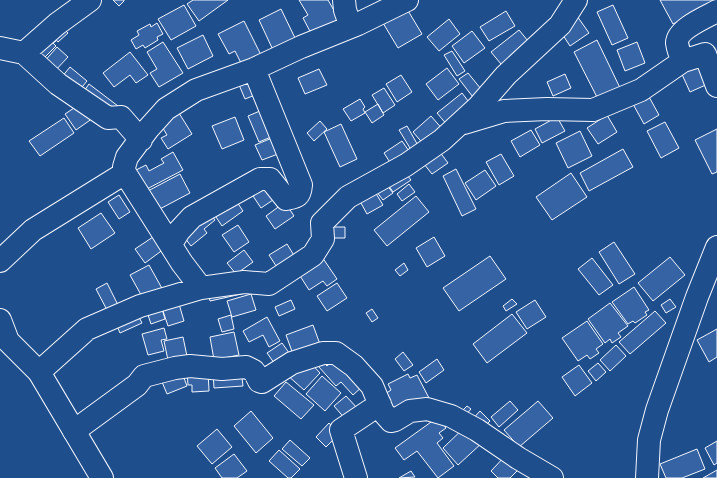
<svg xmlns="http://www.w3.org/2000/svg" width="717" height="478" font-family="'Work Sans',sans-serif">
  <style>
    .building { fill: #3563a3; stroke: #f2f6ff }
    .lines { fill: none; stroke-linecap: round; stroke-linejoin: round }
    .minor-casing { stroke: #f2f6ff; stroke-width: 24 }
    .highway-casing { stroke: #f2f6ff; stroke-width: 24 }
    .minor { stroke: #1f4e8c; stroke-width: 22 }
    .highway { stroke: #1f4e8c; stroke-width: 22 }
  </style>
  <rect width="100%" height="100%" fill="#1f4e8c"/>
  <!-- building -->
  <path class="building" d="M113,0H124V1L119,6Z
    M193,0H228L199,21L187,4Z
    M299,0H328L340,21L313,37L303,18L308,15Z
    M660,0H717V2L673,24Z
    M184,5L196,26L171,40L158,19Z
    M613,5L628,38L612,45L597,12Z
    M281,9L296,40L273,50L259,20Z
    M407,9L422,34L398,48L383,23Z
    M506,11L515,26L489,41L480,27Z
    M577,16L589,33L570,46L559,29Z
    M449,19L460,34L439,51L427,37Z
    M244,21L261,55L242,65L235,51L229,54L218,34Z
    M157,23L163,34L157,37L158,40L145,48L143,45L136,49L131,40L139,35L137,31L150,24L151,27Z
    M62,27L68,33L58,42L52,35Z
    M519,30L533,47L506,70L491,52Z
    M472,31L485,48L464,63L452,46Z
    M203,35L213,56L188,69L177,48Z
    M52,37L56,41L53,43L56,46L40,62L31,52Z
    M597,40L622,92L600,103L574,52Z
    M163,42L183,73L159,87L150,73L157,69L147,52Z
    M637,42L645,63L625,71L617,50Z
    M57,47L68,57L53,73L43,63Z
    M452,51L465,71L457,76L444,55Z
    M130,52L148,75L136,83L130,75L114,87L103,73Z
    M700,61L710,83L690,92L680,70Z
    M70,67L87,81L78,92L61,78Z
    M447,68L459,84L438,100L426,84Z
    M319,69L327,85L305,94L298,78Z
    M468,73L485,94L476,101L459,79Z
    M565,74L571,88L553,96L547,82Z
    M252,75L260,93L245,99L237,80Z
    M401,75L412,92L397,102L386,84Z
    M89,84L118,106L111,116L82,94Z
    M384,88L395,105L383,113L372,95Z
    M462,93L472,106L448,126L437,113Z
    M648,95L659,115L644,124L633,104Z
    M360,99L365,107L363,109L365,113L351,121L343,109Z
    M378,104L384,115L372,123L365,112Z
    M77,106L96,116L76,130L65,114Z
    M267,108L278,134L259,142L248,116Z
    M179,113L192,134L168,149L161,138L167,135L161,125Z
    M607,115L617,132L598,144L587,128Z
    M431,116L444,131L426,147L413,132Z
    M235,117L244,140L222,149L212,126Z
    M557,117L565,131L542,143L535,129Z
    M64,118L74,133L40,156L29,141Z
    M320,121L327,129L314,141L307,133Z
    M665,122L679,148L661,158L647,131Z
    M341,124L357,159L340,167L324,132Z
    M407,126L420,149L413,153L399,130Z
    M717,129V172L712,174L695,140Z
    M531,130L540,145L520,157L511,141Z
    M580,131L592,156L568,168L556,143Z
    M272,138L278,154L262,160L255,145Z
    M402,141L411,154L393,167L384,153Z
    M436,147L448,163L432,174L420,159Z
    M623,149L633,167L589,191L580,173Z
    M173,152L183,170L147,189L136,170L146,165L149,171L164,163L161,159Z
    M501,154L514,176L499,185L486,162Z
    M456,169L476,209L462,216L443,176Z
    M485,170L496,186L476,200L465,183Z
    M404,171L411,180L393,192L387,183Z
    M571,173L587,197L552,220L536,197Z
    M180,174L190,193L156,211L146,192Z
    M271,184L279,196L261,208L253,196Z
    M386,184L393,193L383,200L376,191Z
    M409,184L415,192L402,201L397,194Z
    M372,187L383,205L367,214L357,196Z
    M119,195L130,212L119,219L108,202Z
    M416,196L429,212L387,246L374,230Z
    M235,199L243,211L222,226L214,214Z
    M285,202L294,216L275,229L266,216Z
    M208,211L215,220L204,229L207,233L191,246L181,233Z
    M101,213L115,233L91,249L78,228Z
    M238,225L249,242L234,252L222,235Z
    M331,227H345V238H331Z
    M159,233L168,246L145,263L135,249Z
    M434,237L445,256L427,267L416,248Z
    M614,242L635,274L619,284L599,252Z
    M287,244L295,257L278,269L269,255Z
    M244,250L253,262L236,274L227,263Z
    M320,254L337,279L327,286L323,281L309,290L297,271Z
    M490,256L506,279L459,311L443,288Z
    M670,257L685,275L653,301L638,283Z
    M592,258L613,285L599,295L578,269Z
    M404,263L408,270L400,276L395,270Z
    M149,265L164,292L145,302L130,275Z
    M107,283L118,305L107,310L96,289Z
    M337,283L347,298L327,311L317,296Z
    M634,287L649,310L645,312L647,315L635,323L633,321L628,324L612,302Z
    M208,292L246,293L210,301Z
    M251,294L256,310L232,317L227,301Z
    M177,297L184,321L168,326L160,302Z
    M512,299L517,304L506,311L503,306Z
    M670,299L676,307L666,313L661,305Z
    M291,300L295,309L279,316L275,307Z
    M535,300L546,317L527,329L516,312Z
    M160,302L165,319L151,324L145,306Z
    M610,303L628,326L618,333L621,337L612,343L610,339L605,343L588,319Z
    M135,309L142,323L120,333L114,319Z
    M372,309L378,318L372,322L366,313Z
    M655,311L666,323L630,354L619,342Z
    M512,314L527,333L487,363L473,344Z
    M231,315L234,329L222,332L218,319Z
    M267,317L280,341L269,347L263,335L249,342L243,331Z
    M587,321L603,344L596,349L599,353L590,359L587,355L578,361L562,338Z
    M313,325L321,347L294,357L286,335Z
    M164,328L167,339L161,340L164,351L148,355L142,334Z
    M717,329V357L709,362L697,340Z
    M234,332L239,355L214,360L210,337Z
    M183,337L188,361L169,365L164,341Z
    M282,343L292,357L277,367L267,353Z
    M616,345L626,356L610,371L600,360Z
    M403,352L413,365L404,371L395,359Z
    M338,356L364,385L353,395L341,382L336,386L318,366L322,361L327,366Z
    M437,359L444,370L426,383L419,372Z
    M308,360L320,373L304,390L286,374Z
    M598,363L606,372L596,381L588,371Z
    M579,365L592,383L575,396L562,377Z
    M181,370L187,386L167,394L160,377Z
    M208,370L209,391L192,392V385H188L187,371Z
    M241,370L243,386L214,388L213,373Z
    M408,374L410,378L417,375L429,398L396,415L385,394L391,390L388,384Z
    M322,376L341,393L325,411L306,394Z
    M286,382L314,405L301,419L274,396Z
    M346,396L359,410L347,421L334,406Z
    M510,401L518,410L499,427L491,417Z
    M538,401L553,418L519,447L504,430Z
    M467,406L471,409L465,416L461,412Z
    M251,411L273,438L256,453L234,426Z
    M480,411L490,421L480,431L470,422Z
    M438,417L446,428L439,433L443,438L437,443L454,466L438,478L417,451L404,460L395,448Z
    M329,423L339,434L326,447L316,437Z
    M467,425L483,442L458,465L443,448Z
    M217,429L232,447L212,464L197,446Z
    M290,440L310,458L302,466L282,449Z
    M717,441V463L714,465L705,448Z
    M697,449L705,469L682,478H666L660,464Z
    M279,450L300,469L291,478H288L269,461Z
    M234,454L247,471L237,478H222L215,468Z
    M507,454L521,467L510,478H498L491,471Z
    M717,470V478H703Z
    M411,471L415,477L399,478Z"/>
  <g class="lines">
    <defs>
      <path id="minor" d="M344,0L345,10L351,27
        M717,11C706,17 677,29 677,43C678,50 680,55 683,61L705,54L717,86
        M0,48L24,53L58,84L108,118L121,117L141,140
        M24,53L57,24L90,0
        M464,123L504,111L547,109L593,110L641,90L683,61
        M171,244L179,231L192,217L260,179H270L286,199C297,197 300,197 301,185L254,69
        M0,261L33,230L125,173
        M201,288L182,263L125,173L124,167L127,157L148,129L166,109L196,90L254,69L301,47L358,24L407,0
        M39,372L87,329L140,306L201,288L244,282L269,284L313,255L323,239L322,223L348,197L406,165L442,140L479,106L506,75L560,25L576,0
        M74,431L137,385L144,376L175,368L190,366L222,369L246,367L254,371L259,381L262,382L292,363L323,353H336L354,366L372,386L383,412L391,421L395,420L410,411L427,409L451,416L477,430L518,458L552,478
        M356,478L341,430L380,404
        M647,478L649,440L657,410L697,297L717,247"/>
      <path id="highway" d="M0,320L8,341L39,372L102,478"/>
    </defs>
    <!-- minor casing -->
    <use href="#minor" class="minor-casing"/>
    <!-- highway casing -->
    <use href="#highway" class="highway-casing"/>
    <!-- minor -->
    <use href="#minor" class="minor"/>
    <!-- highway -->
    <use href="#highway" class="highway"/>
  </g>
</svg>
